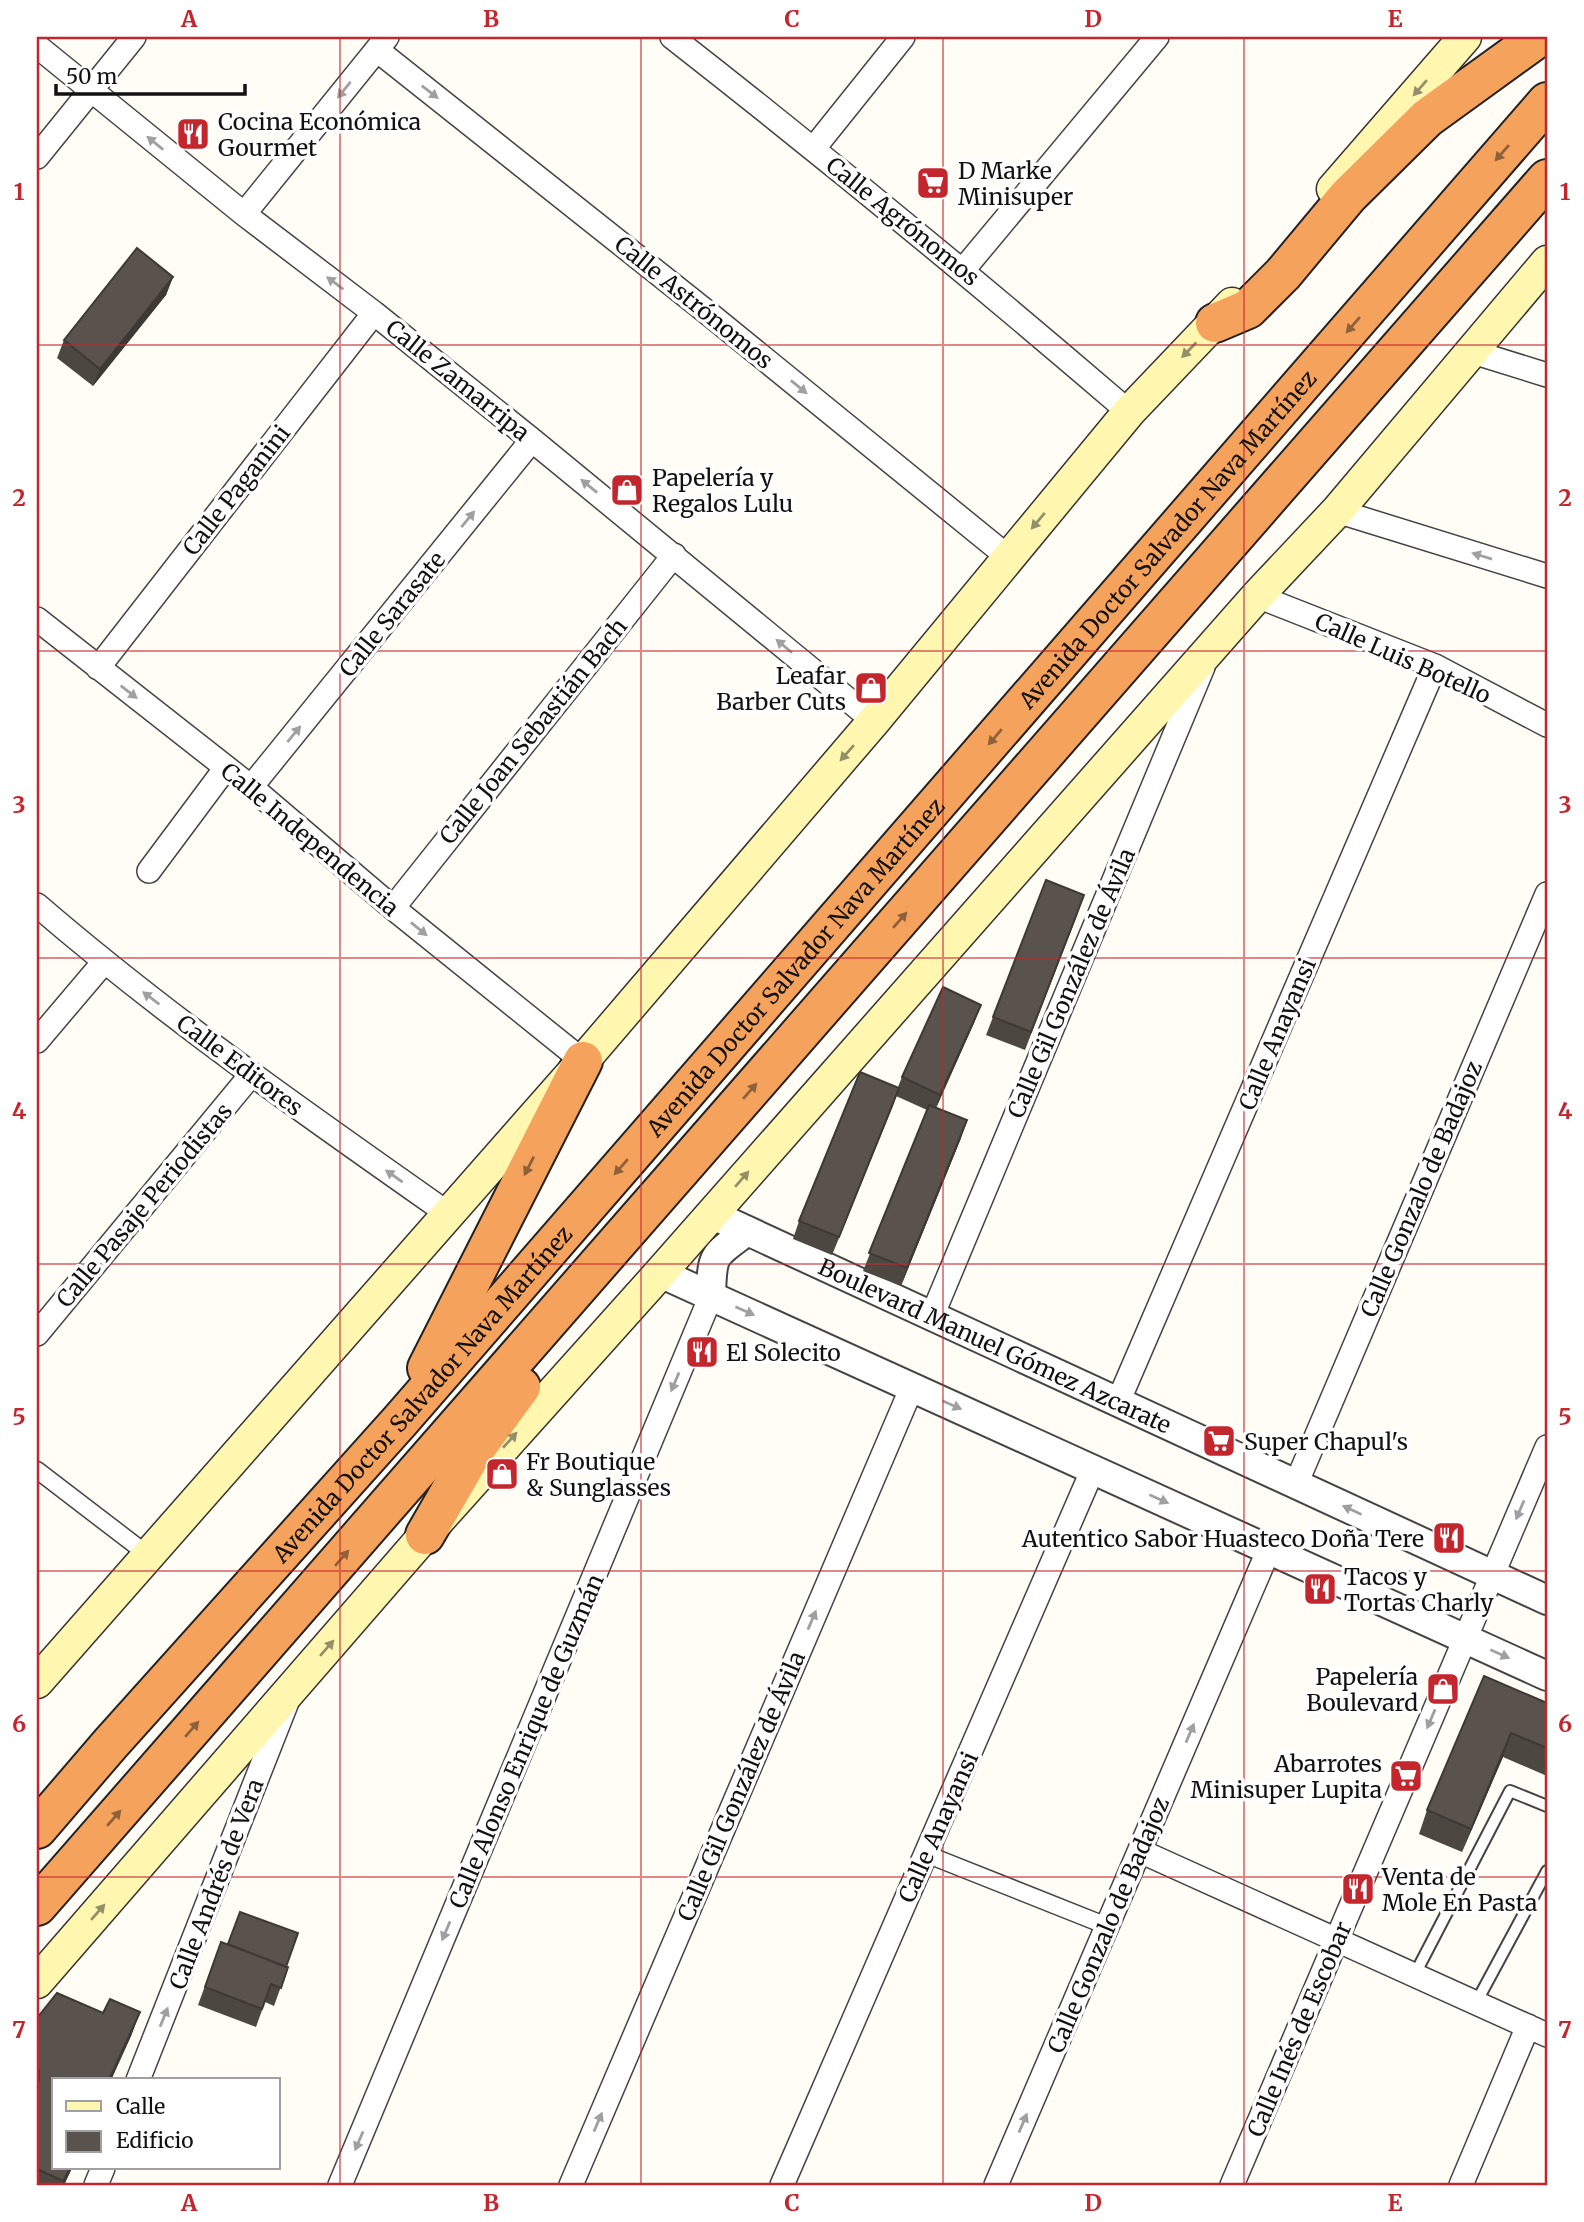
<svg xmlns="http://www.w3.org/2000/svg" width="1584" height="2222" font-family="Merriweather,serif">
  <style>
    .lines { fill: none; stroke-linecap: round; stroke-linejoin: round }
    .service-casing { stroke: #444; stroke-width: 14 }
    .pedestrian-casing { stroke: #444; stroke-width: 19 }
    .minor-casing { stroke: #444; stroke-width: 26 }
    .tertiary-casing { stroke: #444; stroke-width: 32 }
    .secondary-casing { stroke: #333; stroke-width: 35 }
    .motorway-casing { stroke: #222; stroke-width: 42 }
    .service { stroke: #fff; stroke-width: 10 }
    .pedestrian { stroke: #fff; stroke-width: 16 }
    .minor { stroke: #fff; stroke-width: 23 }
    .tertiary { stroke: #fff; stroke-width: 28 }
    .secondary { stroke: #fff6b0; stroke-width: 32 }
    .motorway { stroke: #f5a25d; stroke-width: 38 }
    .wall { fill: #4d4742 }
    .shaded-wall { fill: #3f3936 }
    .building { fill: #5a524d; stroke: #3f3936; stroke-width: 2 }
    .oneway { fill: #948f68 }
    .oneway2 { fill: #a0a0a0 }
    .oneway3 { fill: #8e613b }
    .grid { fill: none; stroke: #c4262e; stroke-width: 2; stroke-opacity: 0.55 }
    .labels { text-anchor: middle; dominant-baseline: central; stroke-width: 7; stroke-linejoin: round; paint-order: stroke }
    .poi-label { font-size: 23px; fill: #111; stroke: #fff; text-anchor: start }
    .street-label { font-size: 23px; fill: #111; stroke: #fff }
    .neatline { fill: none; stroke: #c4262e; stroke-width: 2.5 }
    .grid-label { font-size: 23px; text-anchor: middle; font-weight: bold; fill: #c4262e }
  </style>
  <rect width="100%" height="100%" fill="#fffdf5"/>
  <g class="lines">
    <defs>
      <path id="service" d="M1415,1974L1510,1791L1547,1806
        M1477,2001L1547,1871"/>
      <path id="pedestrian" d="M37,1470L148,1555
        M926,1854L1107,1926"/>
      <path id="minor" d="M672,37C828,159 979,283 1129,412
        M37,46L244,214L374,313L532,440L874,721
        M377,50L708,313L1008,557
        M814,148L903,37
        M37,157L134,37
        M244,214L387,37
        M963,270L1157,37
        M1473,352L1547,375
        M1337,511L1547,576
        M1257,596L1435,666L1547,725
        M37,619L251,787L393,908L583,1061
        M98,668L374,313
        M251,787L532,440
        M149,871L225,769
        M37,905C167,1017 309,1116 450,1215
        M393,908L674,555
        M37,1041L104,962
        M932,1316L1203,667
        M37,1334L251,1075
        M1118,1402L1435,666
        M1296,1484L1547,894
        M1140,1851L1547,2035
        M138,2080L287,1702
        M96,2185L103,2168
        M340,2185L711,1296
        M571,2185L912,1387
        M782,2185L1093,1469
        M996,2185L1269,1549
        M1232,2185L1547,1447
        M1461,2185L1528,2026"/>
      <g id="tertiary">
        <path id="s1" d="M711,1214L1547,1600"/>
        <path d="M660,1273L1547,1676"/>
        <path d="M711,1296C712,1252 713,1257 747,1231"/>
      </g>
      <path id="secondary" d="M1333,189L1465,37
        M37,1682L583,1061L874,721L1129,412L1232,304
        M37,1982L425,1535L660,1273L1257,596L1337,511L1547,262"/>
      <g id="motorway">
        <path d="M1215,323L1248,309L1283,274L1348,196L1427,118L1539,37"/>
        <path d="M427,1368L583,1061"/>
        <path d="M425,1535L471,1455L521,1387"/>
        <path id="s2" d="M37,1829L111,1743L400,1421L1547,102"/>
        <path d="M37,1906L1547,179"/>
      </g>
    </defs>
    <!-- service casing -->
    <use href="#service" class="service-casing"/>
    <!-- pedestrian casing -->
    <use href="#pedestrian" class="pedestrian-casing"/>
    <!-- minor casing -->
    <use href="#minor" class="minor-casing"/>
    <!-- tertiary casing -->
    <use href="#tertiary" class="tertiary-casing"/>
    <!-- secondary casing -->
    <use href="#secondary" class="secondary-casing"/>
    <!-- motorway casing -->
    <use href="#motorway" class="motorway-casing"/>
    <!-- service -->
    <use href="#service" class="service"/>
    <!-- pedestrian -->
    <use href="#pedestrian" class="pedestrian"/>
    <!-- minor -->
    <use href="#minor" class="minor"/>
    <!-- tertiary -->
    <use href="#tertiary" class="tertiary"/>
    <!-- secondary -->
    <use href="#secondary" class="secondary"/>
    <!-- motorway -->
    <use href="#motorway" class="motorway"/>
  </g>
  <!-- wall -->
  <path class="wall" d="M173,277L166,295L93,386L57,358L64,340Z
    M1078,913L1025,1050L986,1035L993,1017Z
    M981,1005L974,1023L936,1107L961,1138L901,1286L863,1271L927,1110L896,1096L832,1255L793,1239L799,1221L898,1087L902,1077Z
    M1484,1676L1547,1703V1776L1503,1757L1462,1852L1419,1834L1427,1810Z
    M221,1942L288,1967L274,2006L265,2002L256,2027L198,2005Z
    M140,2012L131,2036L111,2080H54V2168H72L64,2185H37V2018L103,2013Z"/>
  <!-- shaded-wall -->
  <path class="shaded-wall" d="M173,277L166,295L93,386L100,369Z
    M981,1005L974,1023L934,1113L940,1095Z
    M899,1088L893,1106L832,1255L839,1237Z
    M967,1120L961,1138L901,1286L907,1268Z
    M1511,1733L1503,1757L1462,1852L1471,1829Z
    M140,2012L131,2036L111,2080H109Z
    M70,2168H72L64,2185H62Z"/>
  <!-- building -->
  <path class="building" d="M137,248L173,277L100,369L64,340Z
    M1046,880L1084,895L1031,1032L993,1017Z
    M943,987L981,1005L940,1095L902,1077Z
    M860,1072L899,1088L839,1237L799,1221Z
    M929,1105L967,1120L907,1268L869,1253Z
    M1484,1676L1547,1703V1748L1511,1733L1471,1829L1427,1810Z
    M240,1912L298,1933L286,1967L228,1944Z
    M221,1942L288,1967L281,1988L271,1984L262,2009L205,1987Z
    M57,1993L103,2013L110,1999L140,2012L109,2080H54V2168H70L63,2181L37,2169V2082L39,2081V2070L37,2069V2018Z"/>
  <!-- one-way arrows -->
  <defs><path id="oneway-solid" d="M-6-.8H1V-3.2L6.5 0L1 3.2V.8H-6Z" transform="scale(1.75)"/></defs>
  <g class="oneway">
    <use href="#oneway-solid" transform="translate(1420 88) rotate(131)"/>
    <use href="#oneway-solid" transform="translate(1189 350) rotate(134)"/>
    <use href="#oneway-solid" transform="translate(1038 521) rotate(130)"/>
    <use href="#oneway-solid" transform="translate(847 753) rotate(131)"/>
    <use href="#oneway-solid" transform="translate(742 1179) rotate(-49)"/>
    <use href="#oneway-solid" transform="translate(510 1440) rotate(-48)"/>
    <use href="#oneway-solid" transform="translate(327 1648) rotate(-49)"/>
    <use href="#oneway-solid" transform="translate(98 1912) rotate(-49)"/>
  </g>
  <g class="oneway2">
    <use href="#oneway-solid" transform="translate(344 90) rotate(129)"/>
    <use href="#oneway-solid" transform="translate(430 92) rotate(38)"/>
    <use href="#oneway-solid" transform="translate(155 143) rotate(-141)"/>
    <use href="#oneway-solid" transform="translate(335 283) rotate(-143)"/>
    <use href="#oneway-solid" transform="translate(799 387) rotate(39)"/>
    <use href="#oneway-solid" transform="translate(589 486) rotate(-141)"/>
    <use href="#oneway-solid" transform="translate(468 519) rotate(-51)"/>
    <use href="#oneway-solid" transform="translate(1482 556) rotate(-163)"/>
    <use href="#oneway-solid" transform="translate(784 646) rotate(-140)"/>
    <use href="#oneway-solid" transform="translate(129 692) rotate(38)"/>
    <use href="#oneway-solid" transform="translate(294 734) rotate(-51)"/>
    <use href="#oneway-solid" transform="translate(419 929) rotate(39)"/>
    <use href="#oneway-solid" transform="translate(151 998) rotate(-143)"/>
    <use href="#oneway-solid" transform="translate(394 1176) rotate(-145)"/>
    <use href="#oneway-solid" transform="translate(745 1311) rotate(24)"/>
    <use href="#oneway-solid" transform="translate(675 1382) rotate(113)"/>
    <use href="#oneway-solid" transform="translate(952 1405) rotate(24)"/>
    <use href="#oneway-solid" transform="translate(1159 1499) rotate(24)"/>
    <use href="#oneway-solid" transform="translate(1352 1510) rotate(-155)"/>
    <use href="#oneway-solid" transform="translate(1520 1510) rotate(113)"/>
    <use href="#oneway-solid" transform="translate(812 1620) rotate(-67)"/>
    <use href="#oneway-solid" transform="translate(1500 1654) rotate(24)"/>
    <use href="#oneway-solid" transform="translate(1431 1719) rotate(113)"/>
    <use href="#oneway-solid" transform="translate(1190 1733) rotate(-67)"/>
    <use href="#oneway-solid" transform="translate(446 1931) rotate(113)"/>
    <use href="#oneway-solid" transform="translate(164 2017) rotate(-68)"/>
    <use href="#oneway-solid" transform="translate(598 2122) rotate(-67)"/>
    <use href="#oneway-solid" transform="translate(1023 2123) rotate(-67)"/>
    <use href="#oneway-solid" transform="translate(359 2141) rotate(113)"/>
  </g>
  <g class="oneway3">
    <use href="#oneway-solid" transform="translate(1502 153) rotate(131)"/>
    <use href="#oneway-solid" transform="translate(1353 325) rotate(131)"/>
    <use href="#oneway-solid" transform="translate(995 737) rotate(131)"/>
    <use href="#oneway-solid" transform="translate(900 920) rotate(-49)"/>
    <use href="#oneway-solid" transform="translate(750 1091) rotate(-49)"/>
    <use href="#oneway-solid" transform="translate(529 1166) rotate(117)"/>
    <use href="#oneway-solid" transform="translate(621 1167) rotate(131)"/>
    <use href="#oneway-solid" transform="translate(342 1558) rotate(-49)"/>
    <use href="#oneway-solid" transform="translate(192 1729) rotate(-49)"/>
    <use href="#oneway-solid" transform="translate(114 1818) rotate(-49)"/>
  </g>
  <!-- grid -->
  <path class="grid" d="M340,37V2185M641,37V2185M943,37V2185M1244,37V2185M37,345H1547M37,651H1547M37,958H1547M37,1264H1547M37,1571H1547M37,1877H1547"/>
  <!-- icons -->
  <defs>
    <symbol id="restaurant-square" viewBox="-11 -11 22 22"><rect x="-9" y="-9" width="18" height="18" rx="4" fill="#c4262e" stroke="#fff"/><path d="M-5-6h1v4h1v-4h1v4h1v-4h1v5L-1.5 .5V6h-2V.5L-5-1ZM5-6V6H3V1.5H1.5Q1.5-4 5-6Z" fill="#fff"/></symbol>
    <symbol id="supermarket-square" viewBox="-11 -11 22 22"><rect x="-9" y="-9" width="18" height="18" rx="4" fill="#c4262e" stroke="#fff"/><path d="M-6-5.5h2.5l.6 2H6L4.5 2H-2.5L-4.4-4H-6ZM-1.5 3.2a1.3 1.3 0 1 0 .1 0ZM3 3.2a1.3 1.3 0 1 0 .1 0Z" fill="#fff"/></symbol>
    <symbol id="shop-square" viewBox="-11 -11 22 22"><rect x="-9" y="-9" width="18" height="18" rx="4" fill="#c4262e" stroke="#fff"/><path d="M-5-2.5h2.3a2.7 3.5 0 0 1 5.4 0H5L5.5 6h-11ZM-1.5-2.5h3a1.5 2.3 0 0 0-3 0Z" fill="#fff"/></symbol>
  </defs>
  <g fill-rule="evenodd">
    <use href="#restaurant-square" x="174" y="115" width="38" height="38"/>
    <use href="#supermarket-square" x="914" y="164" width="38" height="38"/>
    <use href="#shop-square" x="608" y="471" width="38" height="38"/>
    <use href="#shop-square" x="852" y="669" width="38" height="38"/>
    <use href="#restaurant-square" x="683" y="1333" width="38" height="38"/>
    <use href="#supermarket-square" x="1200" y="1422" width="38" height="38"/>
    <use href="#shop-square" x="483" y="1455" width="38" height="38"/>
    <use href="#restaurant-square" x="1430" y="1519" width="38" height="38"/>
    <use href="#restaurant-square" x="1301" y="1570" width="38" height="38"/>
    <use href="#shop-square" x="1424" y="1670" width="38" height="38"/>
    <use href="#supermarket-square" x="1387" y="1757" width="38" height="38"/>
    <use href="#restaurant-square" x="1339" y="1870" width="38" height="38"/>
  </g>
  <g class="labels">
    <!-- poi labels -->
    <g class="poi-label">
      <text x="218" y="121">Cocina Económica<tspan x="218" dy="26">Gourmet</tspan></text>
      <text x="958" y="170">D Marke<tspan x="958" dy="26">Minisuper</tspan></text>
      <text x="652" y="477">Papelería y<tspan x="652" dy="26">Regalos Lulu</tspan></text>
      <text x="846" y="675" text-anchor="end">Leafar<tspan x="846" dy="26">Barber Cuts</tspan></text>
      <text x="726" y="1352">El Solecito</text>
      <text x="1244" y="1441">Super Chapul's</text>
      <text x="526" y="1461">Fr Boutique<tspan x="526" dy="26">&amp; Sunglasses</tspan></text>
      <text x="1424" y="1538" text-anchor="end">Autentico Sabor Huasteco Doña Tere</text>
      <text x="1344" y="1576">Tacos y<tspan x="1344" dy="26">Tortas Charly</tspan></text>
      <text x="1418" y="1676" text-anchor="end">Papelería<tspan x="1418" dy="26">Boulevard</tspan></text>
      <text x="1382" y="1763" text-anchor="end">Abarrotes<tspan x="1382" dy="26">Minisuper Lupita</tspan></text>
      <text x="1382" y="1876">Venta de<tspan x="1382" dy="26">Mole En Pasta</tspan></text>
    </g>
    <!-- street labels -->
    <g class="street-label">
      <text transform="translate(903 221) rotate(39)">Calle Agrónomos</text>
      <text transform="translate(694 302) rotate(39)">Calle Astrónomos</text>
      <text transform="translate(458 380) rotate(39)">Calle Zamarripa</text>
      <text transform="translate(236 490) rotate(-52)">Calle Paganini</text>
      <text stroke="none"><textPath href="#s2" startOffset="1715">Avenida Doctor Salvador Nava Martínez</textPath></text>
      <text transform="translate(392 614) rotate(-51)">Calle Sarasate</text>
      <text transform="translate(1403 658) rotate(24)">Calle Luis Botello</text>
      <text transform="translate(533 731) rotate(-51)">Calle Joan Sebastián Bach</text>
      <text transform="translate(310 839) rotate(40)">Calle Independencia</text>
      <text stroke="none"><textPath href="#s2" startOffset="1148">Avenida Doctor Salvador Nava Martínez</textPath></text>
      <text transform="translate(1071 983) rotate(-67)">Calle Gil González de Ávila</text>
      <text transform="translate(1277 1034) rotate(-67)">Calle Anayansi</text>
      <text transform="translate(240 1065) rotate(37)">Calle Editores</text>
      <text transform="translate(1421 1189) rotate(-67)">Calle Gonzalo de Badajoz</text>
      <text transform="translate(144 1205) rotate(-50)">Calle Pasaje Periodistas</text>
      <text stroke="none"><textPath href="#s1" startOffset="313">Boulevard Manuel Gómez Azcarate</textPath></text>
      <text stroke="none"><textPath href="#s2" startOffset="581">Avenida Doctor Salvador Nava Martínez</textPath></text>
      <text transform="translate(526 1741) rotate(-67)">Calle Alonso Enrique de Guzmán</text>
      <text transform="translate(741 1786) rotate(-67)">Calle Gil González de Ávila</text>
      <text transform="translate(938 1827) rotate(-66)">Calle Anayansi</text>
      <text transform="translate(216 1884) rotate(-69)">Calle Andrés de Vera</text>
      <text transform="translate(1108 1925) rotate(-67)">Calle Gonzalo de Badajoz</text>
      <text transform="translate(1299 2029) rotate(-67)">Calle Inés de Escobar</text>
    </g>
  </g>
  <!-- border -->
  <rect width="1584" height="2222" fill="none" stroke="#ffffff" stroke-width="77"/>
  <!-- legend -->
  <rect x="52" y="2078" width="228" height="91" fill="#ffffff" stroke="#a0a0a0" stroke-width="2"/>
  <rect x="66" y="2101" width="35" height="10" fill="#fff6b0" stroke="#a0a0a0" stroke-width="2"/>
  <text x="116" y="2114" font-size="21" fill="#111111">Calle</text>
  <rect x="66" y="2131" width="35" height="21" fill="#5a524d" stroke="#a0a0a0" stroke-width="2"/>
  <text x="116" y="2148" font-size="21" fill="#111111">Edificio</text>
  <!-- scale -->
  <path d="M56 84v10h189v-10" fill="none" stroke="#111111" stroke-width="3.5"/>
  <text x="66" y="84" font-size="21" fill="#111111" stroke="#ffffff" stroke-width="5" paint-order="stroke">50 m</text>
  <rect x="38" y="38" width="1508" height="2146" class="neatline"/>
  <g class="grid-label">
    <text x="189" y="27">A</text>
    <text x="491" y="27">B</text>
    <text x="792" y="27">C</text>
    <text x="1093" y="27">D</text>
    <text x="1395" y="27">E</text>
    <text x="19" y="200">1</text>
    <text x="1565" y="200">1</text>
    <text x="19" y="506">2</text>
    <text x="1565" y="506">2</text>
    <text x="19" y="813">3</text>
    <text x="1565" y="813">3</text>
    <text x="19" y="1119">4</text>
    <text x="1565" y="1119">4</text>
    <text x="19" y="1425">5</text>
    <text x="1565" y="1425">5</text>
    <text x="19" y="1732">6</text>
    <text x="1565" y="1732">6</text>
    <text x="19" y="2038">7</text>
    <text x="1565" y="2038">7</text>
    <text x="189" y="2211">A</text>
    <text x="491" y="2211">B</text>
    <text x="792" y="2211">C</text>
    <text x="1093" y="2211">D</text>
    <text x="1395" y="2211">E</text>
  </g>
</svg>
